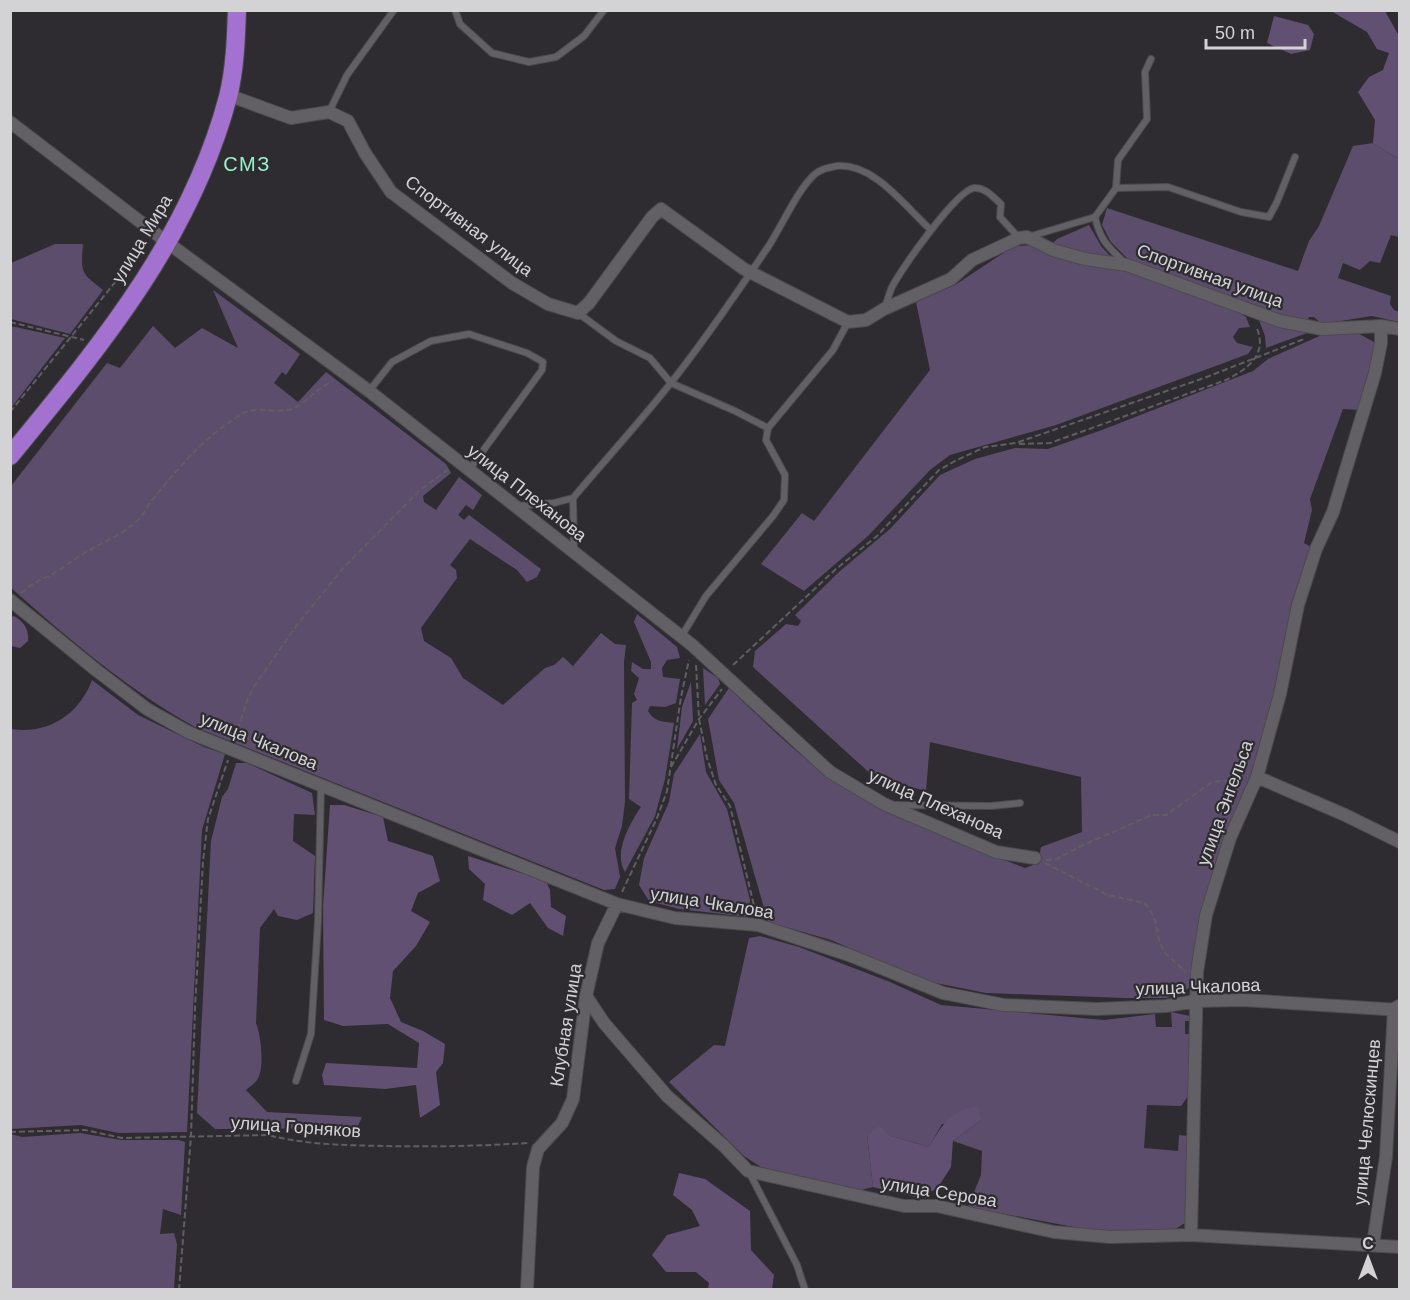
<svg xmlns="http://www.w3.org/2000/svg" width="1410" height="1300" font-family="Helvetica,sans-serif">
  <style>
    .green { fill: #5d4d6c }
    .forest { fill: #615072 }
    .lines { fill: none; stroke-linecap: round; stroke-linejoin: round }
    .lane-casing { stroke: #4b4a4d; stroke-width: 8 }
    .street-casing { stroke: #4b4a4d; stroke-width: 14 }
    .highway-casing { stroke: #4b4a4d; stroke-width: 20 }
    .path { stroke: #605e62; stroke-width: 2; stroke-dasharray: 6 3; stroke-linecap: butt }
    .lane { stroke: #626064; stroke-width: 6 }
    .street { stroke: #626064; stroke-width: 12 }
    .highway { stroke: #a371cf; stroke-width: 18 }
    .labels { text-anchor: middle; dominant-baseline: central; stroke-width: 4.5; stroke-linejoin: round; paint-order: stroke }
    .street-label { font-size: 18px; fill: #d3d2d4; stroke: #2e2c30 }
    .neighbourhood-label { font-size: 20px; letter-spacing: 1.5px; fill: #98f0cb; stroke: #2e2c30 }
  </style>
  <rect width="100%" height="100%" fill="#2e2c30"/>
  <!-- green -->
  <path class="green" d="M1373,143L1399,159V237L1391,235L1380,263L1370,261L1360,270L1343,263L1338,278L1391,296L1390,304L1394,310L1399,312V322L1372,316L1322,324L1314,317H1309L1306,323L1227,297L1129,260L1111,242L1102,225L1107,208L1298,271L1309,241L1319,226L1353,146Z
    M1089,225L1101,246L1110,256L1098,257L1052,244L1057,239Z
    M55,244H83C81,273 80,272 103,290L70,334L11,319V263Z
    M1032,245L1129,270L1230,307L1246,317L1250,327L1239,328L1233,337L1237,343L1253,347L1248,354L1056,425L950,455L930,470L868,536L804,591L761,564L802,513L814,521L930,370L916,302L955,285L1014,246Z
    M213,290L300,354L286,375L282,372L274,383L298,402L326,372L446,464L451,473L423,496L424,502L436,510L459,477L482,495L473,510L466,505L458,515L464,520L469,515L541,569L537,577L527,582L517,570L470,539L450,565L456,570L457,578L421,628L424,641L451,658L463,678L503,705L545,668L554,665L563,657L573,666L601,633L615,644L626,645L624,662L625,802L622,826L615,848L620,877L615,889L604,890L195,727C127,689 69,639 11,588V486L107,363L120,368L153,326L175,348L202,328L238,348Z
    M1257,315L1310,332L1266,348L1265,336Z
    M11,326L65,338L11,408L10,326Z
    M1354,331L1374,342L1375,351L1361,410L1343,409L1310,499L1312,510L1304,543L1311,547L1274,698L1252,773L1204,905L1189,988L1167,998H1125L986,993L926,981L831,940L768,922L734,803L719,780L708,719L729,688C764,721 799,758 841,784C899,820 961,843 1025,868L1038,863L1041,847L1082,832L1081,777L930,742L926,791L874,777L753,667L755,651L786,624L798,626L801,621L795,615L840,571L890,529L940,475L975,459L1015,448L1048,449L1102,430L1253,371L1268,359L1324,334Z
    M637,614L677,647L680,658L667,660L662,668L663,677L680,679L676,703L665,707L650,706L648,711C653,721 664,722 674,723L665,779L655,816L625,872C613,853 630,823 641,807L629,799L632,703L637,700L634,694L639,678L631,671L632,662L643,669H651V662L634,622Z
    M703,668L718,678L720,684L705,705Z
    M92,680L138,715L204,747L225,754L202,830L187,1132L118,1133L81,1125L11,1129V729C47,735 79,715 92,680Z
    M691,682L693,721L677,749L682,707Z
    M700,734L706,772L727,809L750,900L748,917L679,909L649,901L639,885L644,858L669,802L674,774Z
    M236,763H247L312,793L315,815L294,814L293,841L315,856L313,913L297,920L278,916L274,909L260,928L256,1023C261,1035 265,1070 257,1080C254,1084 249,1087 246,1090L267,1112L362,1117L357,1128L215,1129L197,1113L211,841L222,797L228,789Z
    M760,936L799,947L890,982L941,1005L1104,1020L1155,1014L1156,1027H1172L1171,1012L1190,1016L1191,1021H1185V1034H1192L1191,1092L1181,1106L1147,1105L1144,1148L1178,1151L1179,1135L1188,1136L1185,1223L1172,1231L1089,1230L968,1207L981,1175L982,1151L953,1141L981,1120L942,1124L929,1147L891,1136L880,1127L867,1134L873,1187L861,1190L761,1167L744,1156L669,1082L714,1045L725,1046L749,938Z
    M80,1133L121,1140H179L185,1142L181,1215L163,1209L160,1234L174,1233L177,1244L174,1289H11V1134L22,1137Z"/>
  <!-- forest -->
  <path class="forest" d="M1331,11H1385L1399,36V159L1373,143L1375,120L1358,92L1369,77L1383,70L1389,53L1377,49L1367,32Z
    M1274,16L1308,25L1314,34L1310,50L1291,54L1267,43Z
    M14,616C24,622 29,629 28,641L20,648L11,646V617Z
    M330,805H344L383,817L388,841L433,856L440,881L418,893L411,911L430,922L416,946L393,971L390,998L401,1022L423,1031L445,1044L443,1063L436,1072L440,1105L420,1118L416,1085L385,1089L324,1085L322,1075L326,1063L417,1068L419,1043L388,1024L343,1026L324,1020L323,906Z
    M468,856L546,881L550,890L551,907L566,916L563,936L548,928L530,903L512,915L483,900L485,884L469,869Z
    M978,1106L981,1120L953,1141L951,1167L937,1189L916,1197L873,1187L867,1134L880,1126L891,1136L929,1147C943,1124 950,1110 978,1106Z
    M679,1173L705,1179L750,1211L751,1250L774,1275L772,1289H708L709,1283L696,1272H666L652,1255L667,1235L700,1226L692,1210L673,1195Z"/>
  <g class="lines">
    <defs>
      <path id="lane" d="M455,10L460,24L492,53L529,62L556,57L584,36L604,10
        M329,112L347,75L394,10
        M1116,188L1118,160L1147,119L1145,72L1151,59
        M1095,217C1100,240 1108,247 1125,263
        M1028,237L1095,217L1116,188L1168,187L1241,212L1269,217L1277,202L1295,157
        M884,309C887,302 889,294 892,287C901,269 957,190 974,188C985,187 993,197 1001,204L1000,217L1019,238
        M578,313L616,341L650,358L671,383L735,411L768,428
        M369,391L392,362L431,341L469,334L527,353L543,362L542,370L469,470
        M517,506L554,503L573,498
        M574,550L573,498C605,460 639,423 670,384C705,340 737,293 768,247C782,226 797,190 815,174C820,170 830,167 837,166C875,163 906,208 931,230
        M681,637L706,596L773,516L784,500L785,475L766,440L768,428L833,350L848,322
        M894,805L991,806L1020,803
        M296,1081L311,1034L318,921L321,786
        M749,1172L797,1265L805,1290"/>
      <path id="street" d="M228,95L291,118L329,112L348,121L365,153L391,192L512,283L548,304L578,313L589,303L652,217L661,209L744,269L848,322L866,320L884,309L951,279L972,260L1019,238L1027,237L1053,250L1085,259L1127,265L1280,321L1322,329L1381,326L1400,329
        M10,122L168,243L369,391L692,645L830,772L884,804L996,852L1035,858
        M10,600L96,670L147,709L188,732L617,904L675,918L758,925L849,955L943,993L1004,1005L1097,1009L1166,1006L1196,1001L1243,1000L1400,1010
        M1257,777L1345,815L1400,842
        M586,996L604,1023L667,1096L724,1146L748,1171L904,1206H937L1054,1232L1110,1237L1191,1235L1400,1247
        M1191,1235L1197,972L1206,915L1230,838L1257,777L1280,694L1298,605L1316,549L1333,512L1375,373L1381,343V326
        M1373,1244L1386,1157L1394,1009L1399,1006
        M527,1289L533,1167L538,1149L562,1123L573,1099L586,996L598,943L617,904"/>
      <path id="highway" d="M10,456C101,345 190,239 228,97C235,69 236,39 237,10"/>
    </defs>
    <!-- lane casing -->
    <use href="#lane" class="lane-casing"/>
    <!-- street casing -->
    <use href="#street" class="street-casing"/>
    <!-- highway casing -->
    <use href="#highway" class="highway-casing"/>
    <!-- path -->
    <path class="path" d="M10,322L84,340
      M10,412L147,243
      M1019,444L1050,443L1226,380C1247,369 1269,355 1256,326
      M21,593C25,591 27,588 31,585C38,580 48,577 56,572C66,566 76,558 86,552C105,541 125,534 140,518C145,512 148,505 153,499C179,467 206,435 242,414C258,405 275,414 292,409C308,403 316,387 333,382
      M696,665L699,719L707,758L716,785L730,806L756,914
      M733,665L836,569L877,536L939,470L955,461L985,447L1016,443L1204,378L1304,339
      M235,738L248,698L255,685L297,625L344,567L420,490L449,469
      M671,767L699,719L722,689
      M1046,860L1057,859L1081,846L1152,815H1166L1212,782L1241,779
      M1045,863L1108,895L1144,903L1150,909L1155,920L1159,940L1164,952L1185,971
      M622,892L657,818L667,791L681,697L689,660
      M10,1132L85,1130L122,1138L268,1135C307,1145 344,1145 384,1146C432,1147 480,1146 528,1143
      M179,1290L191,1136L195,1009L203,861L208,819L228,760"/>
    <!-- lane -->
    <use href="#lane" class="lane"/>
    <!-- street -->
    <use href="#street" class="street"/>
    <!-- highway -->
    <use href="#highway" class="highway"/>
  </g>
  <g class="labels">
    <!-- street labels -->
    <g class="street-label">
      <text transform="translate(469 226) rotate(37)">Спортивная улица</text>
      <text transform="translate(142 239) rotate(-59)">улица Мира</text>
      <text transform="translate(1210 276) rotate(20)">Спортивная улица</text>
      <text transform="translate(527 493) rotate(38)">улица Плеханова</text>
      <text transform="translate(259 741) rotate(22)">улица Чкалова</text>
      <text transform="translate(1225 803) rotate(-70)">улица Энгельса</text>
      <text transform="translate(936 804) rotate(24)">улица Плеханова</text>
      <text transform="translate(712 903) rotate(9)">улица Чкалова</text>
      <text transform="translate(1198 987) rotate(-2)">улица Чкалова</text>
      <text transform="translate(566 1025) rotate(-81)">Клубная улица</text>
      <text transform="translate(1367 1122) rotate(-85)">улица Челюскинцев</text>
      <text transform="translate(296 1127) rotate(4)">улица Горняков</text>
      <text transform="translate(939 1192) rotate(9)">улица Серова</text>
    </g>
    <!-- neighbourhood labels -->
    <g class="neighbourhood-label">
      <text x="247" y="164">СМЗ</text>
    </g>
  </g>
  <!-- border -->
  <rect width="1410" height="1300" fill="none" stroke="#d3d2d4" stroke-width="24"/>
  <!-- north arrow -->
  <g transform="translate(1368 1258)" stroke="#2e2c30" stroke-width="4.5" paint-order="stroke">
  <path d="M0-4.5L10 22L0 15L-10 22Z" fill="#d3d2d4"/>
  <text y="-9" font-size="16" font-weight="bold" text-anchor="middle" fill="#d3d2d4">С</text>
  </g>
  <!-- scale -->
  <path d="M1206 39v9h99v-9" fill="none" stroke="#d3d2d4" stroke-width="3"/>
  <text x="1215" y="39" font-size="18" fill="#d3d2d4" stroke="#2e2c30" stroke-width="4.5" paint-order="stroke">50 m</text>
</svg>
